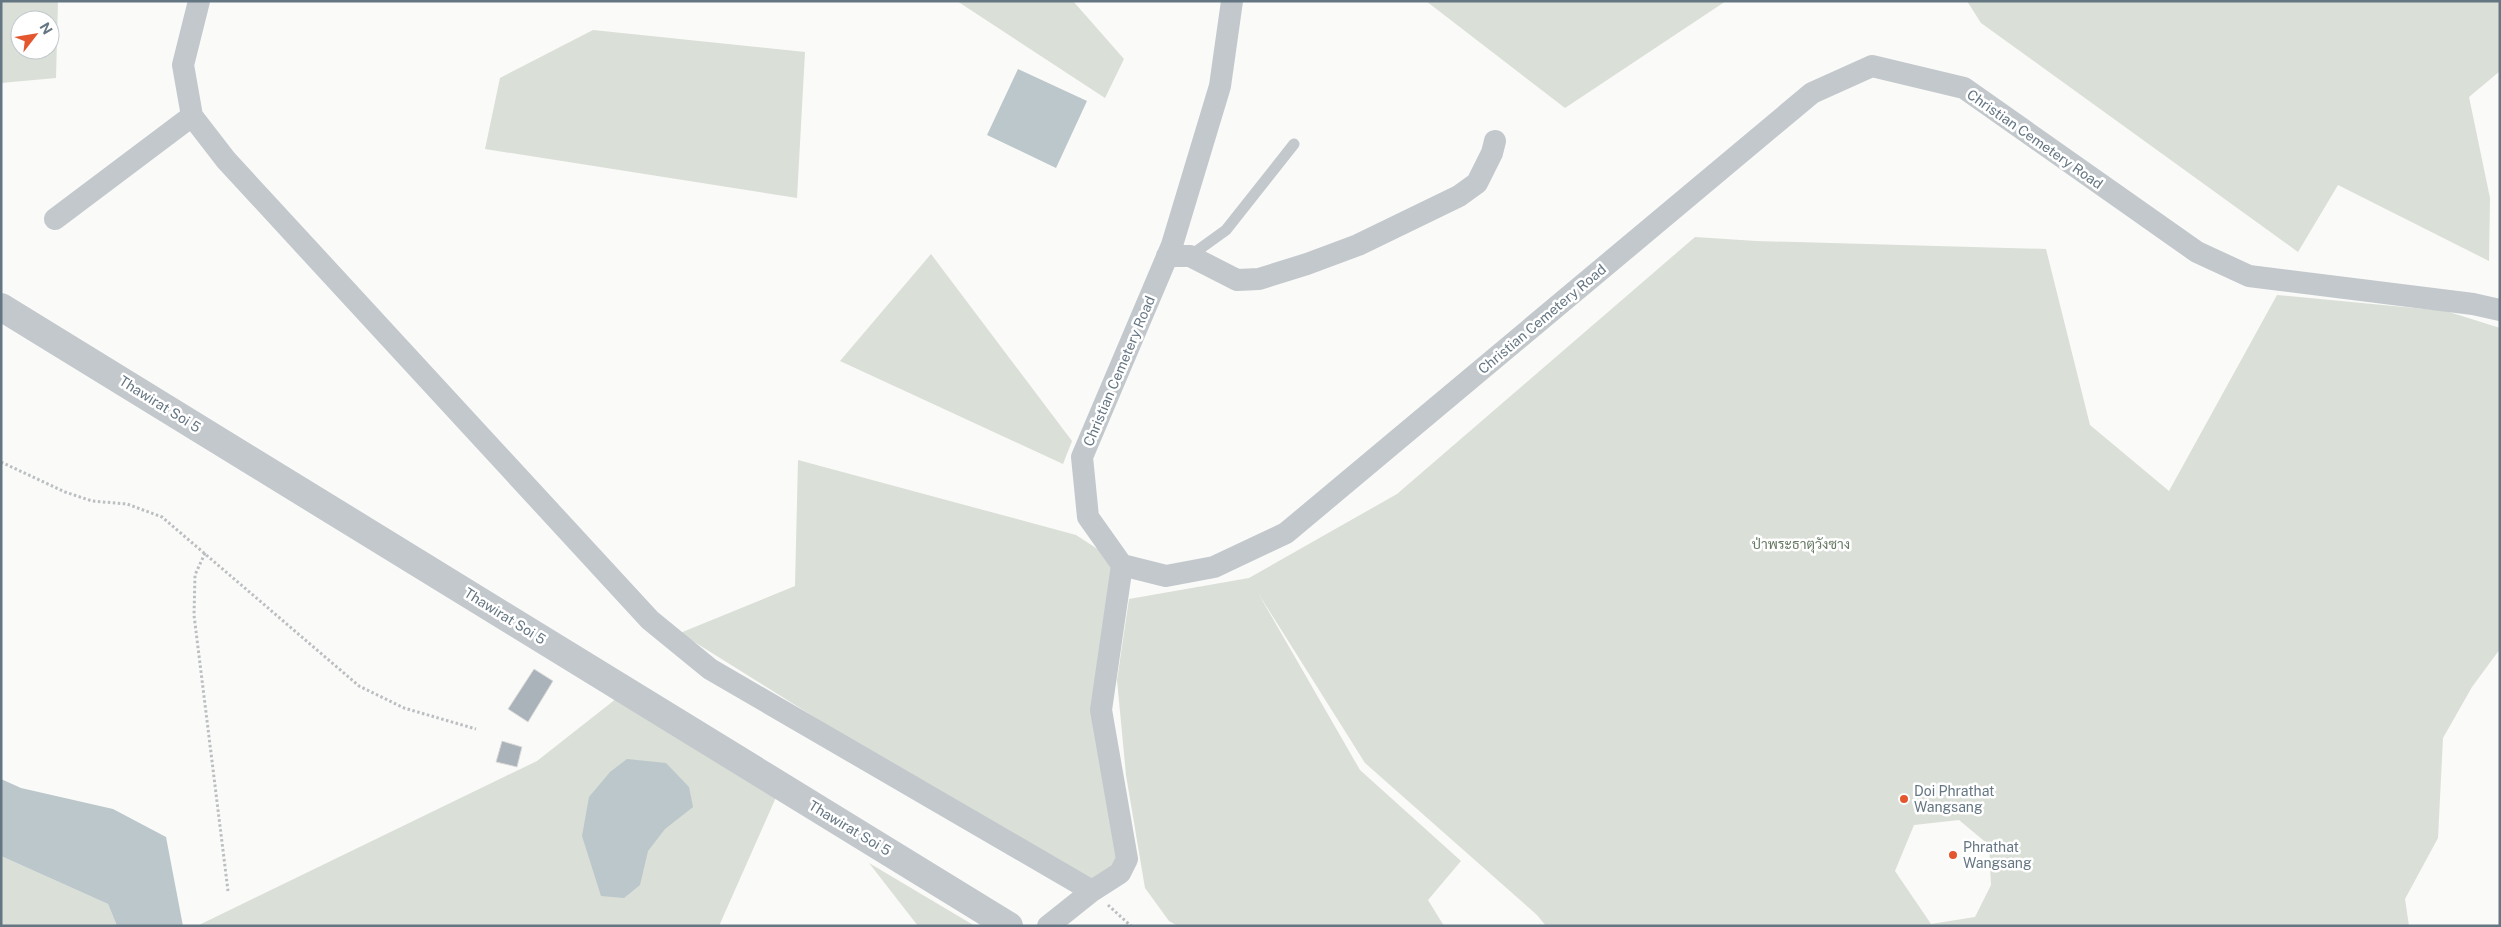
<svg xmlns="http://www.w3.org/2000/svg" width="2501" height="927" font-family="'Public Sans',Sarabun,sans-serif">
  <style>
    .green { fill: #dadfd7; fill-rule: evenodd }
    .water { fill: #bbc7cb }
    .building { fill: #aab3b9; stroke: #dcdcda }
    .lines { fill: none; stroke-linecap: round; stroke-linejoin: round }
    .path { stroke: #bbbfc2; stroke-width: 3; stroke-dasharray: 2.5 2.5; stroke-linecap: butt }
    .service { stroke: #c3c8cc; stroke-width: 11 }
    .minor { stroke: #c3c8cc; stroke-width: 22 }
    .tertiary { stroke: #c3c8cc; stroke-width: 28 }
    .poi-dot { fill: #e4572e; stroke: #fff; stroke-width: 2 }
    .labels { text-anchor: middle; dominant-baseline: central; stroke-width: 5; stroke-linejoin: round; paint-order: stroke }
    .street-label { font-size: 14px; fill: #657683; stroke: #fff }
    .park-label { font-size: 14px; fill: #687a64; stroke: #fff }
    .poi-label { font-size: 14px; fill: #657683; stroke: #fff; text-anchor: start }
  </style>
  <rect width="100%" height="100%" fill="#fafaf8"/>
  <!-- green -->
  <path class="green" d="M1,1H58L56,78L1,83ZM20,20H50V50H20Z
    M957,1H1073L1124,59L1105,98Z
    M1426,1H1726L1565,108Z
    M1967,1H2500V71L2469,97L2490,198L2489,261L2338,185L2298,252L1981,23Z
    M593,30L805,52L797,198L485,149L500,78Z
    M1695,237L1756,241L2046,249L2090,425L2169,491L2277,295L2446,311L2500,328V649L2472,687L2443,738L2438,838L2405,899L2409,926H1546L1537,915L1365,763L1258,593L1360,770L1461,861L1428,900L1444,926H1178L1169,921L1145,888L1126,775L1117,680L1129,599L1249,578L1397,494ZM1959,820L1989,845L1991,885L1975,917L1931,924L1895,871L1914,825Z
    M931,254L1072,441L1063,464L840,361Z
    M798,460L1076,535L1122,565L1101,710L1127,859L1092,891L680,633L795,586Z
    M626,691L781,786L719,926H197L537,761Z
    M1,856L108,904L117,926H1Z
    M869,863L975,926H918Z"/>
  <!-- water -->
  <path class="water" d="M1018,69L1087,101L1056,168L987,135Z
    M627,759L666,763L689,787L693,807L665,829L648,851L640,885L624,898L601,896L582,836L589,797L610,772Z
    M1,779L21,788L113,809L166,837L183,926H117L108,904L1,856Z"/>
  <!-- building -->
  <path class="building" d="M534,669L553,681L528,722L508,709Z
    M502,741L522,747L517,767L496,762Z"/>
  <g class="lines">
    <!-- path -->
    <path class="path" d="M1,462L65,492L92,501L127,504L162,517L359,686L404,708L476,729
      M205,553L195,575L194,615L228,891
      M1108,905L1131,926"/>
    <!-- service -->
    <path class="service" d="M1190,256L1226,230L1294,144"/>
    <!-- minor -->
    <path class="minor" d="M199,1L183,65L192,116L226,160L650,620L710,669L1092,891
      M1232,1L1220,86L1172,245L1082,457L1088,517L1122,565L1166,576L1214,567L1286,533L1812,93L1872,66L1964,88L2197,252L2249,276L2473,304L2500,310
      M55,219L192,116
      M1167,256H1190L1237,280L1259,279L1307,264L1358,245L1459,196L1477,183L1492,153L1495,141
      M1048,926L1092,891L1120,873L1127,859L1101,710L1122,565"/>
    <!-- tertiary -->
    <path class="tertiary" d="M1,307L1009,926"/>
  </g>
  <!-- markers -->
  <g class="poi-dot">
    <circle cx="1904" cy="799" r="5"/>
    <circle cx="1953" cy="855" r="5"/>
  </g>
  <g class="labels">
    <!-- street labels -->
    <g class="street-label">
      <text transform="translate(2035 139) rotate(35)">Christian Cemetery Road</text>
      <text transform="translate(1542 319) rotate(-40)">Christian Cemetery Road</text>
      <text transform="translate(1119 371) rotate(-67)">Christian Cemetery Road</text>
      <text transform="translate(160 404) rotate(32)">Thawirat Soi 5</text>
      <text transform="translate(505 616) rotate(32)">Thawirat Soi 5</text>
      <text transform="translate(850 828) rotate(31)">Thawirat Soi 5</text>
    </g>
    <!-- park labels -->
    <g class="park-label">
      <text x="1801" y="544">ป่าพระธาตุวังซาง</text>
    </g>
    <!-- poi labels -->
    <g class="poi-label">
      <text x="1914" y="791">Doi Phrathat<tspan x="1914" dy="16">Wangsang</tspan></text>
      <text x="1963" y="847">Phrathat<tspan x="1963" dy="16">Wangsang</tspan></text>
    </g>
  </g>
  <!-- border -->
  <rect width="2501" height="927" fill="none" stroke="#657683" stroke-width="5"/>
  <!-- north arrow -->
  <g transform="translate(35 35) rotate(59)"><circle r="24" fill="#ffffff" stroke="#c1c8cd"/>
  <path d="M0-4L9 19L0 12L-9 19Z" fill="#e4572e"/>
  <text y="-8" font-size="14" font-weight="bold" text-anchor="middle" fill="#657683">N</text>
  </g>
</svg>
